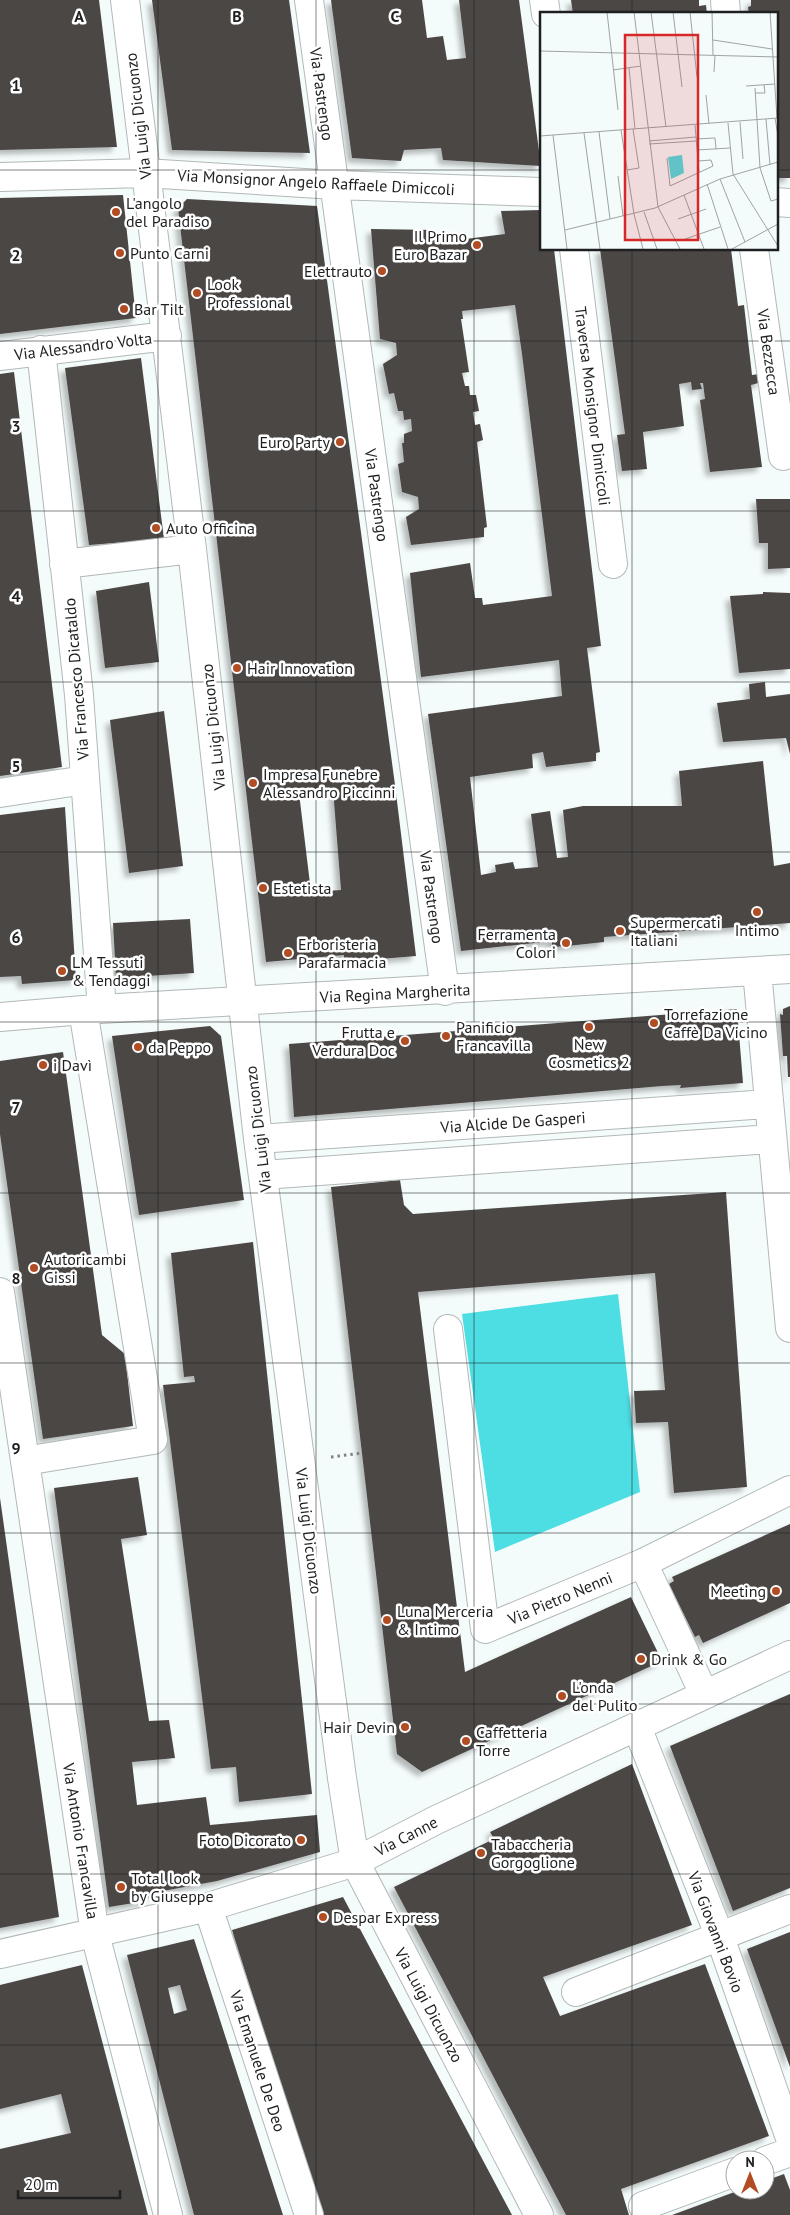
<svg xmlns="http://www.w3.org/2000/svg" width="790" height="2215" font-family="'PT Sans',sans-serif">
  <style>
    .garden { fill: #4ddee4 }
    .building { fill: #4c4745; fill-rule: evenodd; filter: url(#shadow) }
    .lines { fill: none; stroke-linecap: round; stroke-linejoin: round }
    .minor-casing { stroke: #b2b8b8; stroke-width: 30 }
    .path { stroke: #7f8383; stroke-width: 3; stroke-dasharray: 2.5 4; stroke-linecap: butt }
    .minor { stroke: #fff; stroke-width: 28 }
    .grid { fill: none; stroke: #1d1f20; stroke-width: 1; stroke-opacity: 0.55 }
    .poi-dot { fill: #b24c23; stroke: #fff; stroke-width: 2 }
    .labels { text-anchor: middle; dominant-baseline: central; stroke-width: 5; stroke-linejoin: round; paint-order: stroke }
    .street-label { font-size: 16px; fill: #1d1f20; stroke: #fff }
    .poi-label { font-size: 16px; fill: #1d1f20; stroke: #fff; text-anchor: start }
    .inset-road { fill: none; stroke: #9ea3a3; stroke-width: 1 }
    .view { fill: #d62828; fill-opacity: 0.15; stroke: #d62828; stroke-width: 2.5 }
    .inset-edge { fill: none; stroke: #1d1f20; stroke-width: 2.5 }
    .grid-label { font-size: 16px; text-anchor: middle; font-weight: bold; fill: #1d1f20; stroke: #fff; stroke-width: 5; stroke-linejoin: round; paint-order: stroke }
  </style>
  <defs>
    <filter id="shadow"><feDropShadow dx="-4.5" dy="4.5" stdDeviation="2.5" flood-color="#0004"/></filter>
  </defs>
  <rect width="100%" height="100%" fill="#f4fbfb"/>
  <!-- garden -->
  <path class="garden" d="M618,1294L640,1492L495,1552L462,1314Z"/>
  <!-- building -->
  <path class="building" d="M0,0H99L117,147L0,150Z
    M152,0H289L310,153L172,150Z
    M331,0H422L427,38L443,36L447,60L466,58L459,0H519L541,166L443,160L441,148L404,150L401,161L352,158Z
    M571,0H699V6L706,5L707,14H573Z
    M751,0H790V178H776V14H749L748,7L751,6Z
    M123,195L136,318L0,334V198Z
    M187,199L317,206L395,785L416,956L344,962V955L266,962L178,208ZM333,789L341,890L311,892L299,793Z
    M541,210V249H554L601,646L587,648L600,752L596,753V761L546,767L543,752L532,754L533,768L470,777L481,875L496,872L495,865L513,862L515,869L538,867L531,814L550,811L557,858L568,857L563,810L583,806H682L679,771L763,761L774,866L790,863V923L604,937V942L567,946L552,947V941L461,951L428,714L562,696L559,660L421,677L410,573L470,563L475,598H482L483,605L552,596L522,354L515,305L462,311L463,319H461L469,372L462,373L465,386H469L470,395H476L479,411L473,412L475,425L480,424L483,440L477,442L487,527L484,528V537L411,545L406,517L419,509L418,497L402,492L398,464L404,462L402,443H404V434L412,431L411,419L404,420L403,411H398L394,393L389,394L383,364L397,355L396,343L380,339L371,229L436,230L437,236L466,232V239L505,234L501,211Z
    M600,249H731L738,306L744,305L752,375L759,374L762,382L751,385L762,467L710,472L700,400L705,399L703,383H700L702,389L692,390L691,382L679,384L684,426L643,432L647,469L622,471L617,435L625,434Z
    M141,358L164,539L89,545L65,368Z
    M14,372L62,767L0,776V374Z
    M756,499H790V568L768,569V543H759Z
    M149,582L159,662L105,668L96,591Z
    M763,592L790,593V669L739,673L730,596L763,594Z
    M765,682L766,697L790,694V754L786,738L723,742L717,703L750,699L749,684Z
    M164,711L183,866L129,873L110,720Z
    M65,807L76,980L22,984L21,976L0,977V815Z
    M190,919L194,973L116,978L113,923Z
    M790,1006V1077H788L787,1056H783L780,1014L783,1015V1009Z
    M737,1009L743,1083L680,1088L681,1085L662,1086L294,1117L289,1044Z
    M210,1026L221,1036L244,1200L139,1215L112,1036Z
    M63,1052L102,1335L125,1354L133,1426L43,1439L0,1134V1061Z
    M400,1180L404,1205L413,1214L726,1192L747,1487L674,1493L668,1422L636,1423L634,1391L665,1390L655,1273L418,1292L465,1672L631,1597L662,1661L422,1772L397,1754L331,1187Z
    M253,1242L312,1794L239,1802L236,1767L211,1769L163,1385L195,1382L194,1376L184,1377L171,1253Z
    M138,1477L147,1535L121,1539L149,1721L169,1720L175,1758L132,1762L137,1805L206,1797L210,1825L317,1815L320,1852L217,1881L152,1893L146,1901L109,1907L54,1488Z
    M0,1498L59,1917L0,1928Z
    M790,1524V1603L703,1643L699,1635L695,1637L669,1584L674,1581L672,1577Z
    M790,1694V1888L733,1911L670,1746Z
    M632,1764L692,1925L543,1977L560,2016L705,1964L769,2136L621,2189L629,2215H566L394,1887L494,1839L490,1832Z
    M343,1897L512,2215H322L232,1930Z
    M790,1932V2067L747,1949Z
    M194,1939L248,2107L283,2215H194L127,1955ZM180,1985L187,2010L174,2014L168,1988Z
    M82,1965L148,2215H0V2149L71,2133L61,2094L0,2109V1985Z
    M784,2174L790,2190V2215H672L740,2190H765V2181Z"/>
  <g class="lines">
    <defs>
      <path id="minor" d="M125,0L192,549L258,1139L342,1778L355,1862L539,2215
        M309,0L445,991
        M544,0L546,14
        M725,0L726,14
        M0,177L145,173L335,185L541,192
        M776,202L790,203
        M574,249L613,564
        M754,249L783,456
        M41,350L79,695L102,1009
        M0,356L167,336
        M64,564L192,549
        M0,793L85,780
        M757,971L790,1328
        M0,1017L83,1010L790,969
        M258,1139L768,1104
        M263,1175L771,1139
        M0,1292L95,1934L168,2215
        M448,1329L485,1629L643,1563L790,1490
        M25,1461L153,1440L83,1010
        M643,1563L704,1694
        M637,1727L720,1937L790,2138
        M208,1907L309,2215
        M0,1954L208,1907L355,1862L436,1820L790,1655
        M576,1992L790,1909
        M765,2161L790,2152
        M643,2206L735,2172"/>
    </defs>
    <!-- minor casing -->
    <use href="#minor" class="minor-casing"/>
    <!-- path -->
    <path class="path" d="M331,1457L362,1453"/>
    <!-- minor -->
    <use href="#minor" class="minor"/>
  </g>
  <!-- grid -->
  <path class="grid" d="M158,0V2215M316,0V2215M474,0V2215M632,0V14M0,170H541M776,170H790M632,249V2215M0,341H790M0,511H790M0,682H790M0,852H790M0,1022H790M0,1193H790M0,1363H790M0,1533H790M0,1704H790M0,1874H790M0,2045H790"/>
  <!-- markers -->
  <g class="poi-dot">
    <circle cx="116" cy="212" r="5"/>
    <circle cx="477" cy="245" r="5"/>
    <circle cx="120" cy="253" r="5"/>
    <circle cx="382" cy="271" r="5"/>
    <circle cx="197" cy="293" r="5"/>
    <circle cx="124" cy="309" r="5"/>
    <circle cx="340" cy="442" r="5"/>
    <circle cx="156" cy="528" r="5"/>
    <circle cx="237" cy="668" r="5"/>
    <circle cx="253" cy="783" r="5"/>
    <circle cx="263" cy="888" r="5"/>
    <circle cx="757" cy="912" r="5"/>
    <circle cx="620" cy="931" r="5"/>
    <circle cx="566" cy="943" r="5"/>
    <circle cx="288" cy="953" r="5"/>
    <circle cx="62" cy="971" r="5"/>
    <circle cx="654" cy="1023" r="5"/>
    <circle cx="589" cy="1027" r="5"/>
    <circle cx="446" cy="1036" r="5"/>
    <circle cx="405" cy="1041" r="5"/>
    <circle cx="138" cy="1047" r="5"/>
    <circle cx="43" cy="1065" r="5"/>
    <circle cx="34" cy="1268" r="5"/>
    <circle cx="776" cy="1591" r="5"/>
    <circle cx="387" cy="1620" r="5"/>
    <circle cx="641" cy="1659" r="5"/>
    <circle cx="562" cy="1696" r="5"/>
    <circle cx="405" cy="1727" r="5"/>
    <circle cx="466" cy="1741" r="5"/>
    <circle cx="301" cy="1840" r="5"/>
    <circle cx="481" cy="1853" r="5"/>
    <circle cx="121" cy="1887" r="5"/>
    <circle cx="323" cy="1917" r="5"/>
  </g>
  <g class="labels">
    <!-- street labels -->
    <g class="street-label">
      <text transform="translate(322 94) rotate(82)">Via Pastrengo</text>
      <text transform="translate(138 116) rotate(-97)">Via Luigi Dicuonzo</text>
      <text transform="translate(316 182) rotate(3)">Via Monsignor Angelo Raffaele Dimiccoli</text>
      <text transform="translate(83 346) rotate(-7)">Via Alessandro Volta</text>
      <text transform="translate(769 352) rotate(82)">Via Bezzecca</text>
      <text transform="translate(593 406) rotate(83)">Traversa Monsignor Dimiccoli</text>
      <text transform="translate(377 495) rotate(82)">Via Pastrengo</text>
      <text transform="translate(76 679) rotate(-95)">Via Francesco Dicataldo</text>
      <text transform="translate(213 727) rotate(-96)">Via Luigi Dicuonzo</text>
      <text transform="translate(432 897) rotate(82)">Via Pastrengo</text>
      <text transform="translate(395 993) rotate(-3)">Via Regina Margherita</text>
      <text transform="translate(513 1122) rotate(-4)">Via Alcide De Gasperi</text>
      <text transform="translate(258 1129) rotate(-97)">Via Luigi Dicuonzo</text>
      <text transform="translate(309 1531) rotate(83)">Via Luigi Dicuonzo</text>
      <text transform="translate(560 1598) rotate(-23)">Via Pietro Nenni</text>
      <text transform="translate(406 1836) rotate(-27)">Via Canne</text>
      <text transform="translate(81 1841) rotate(81)">Via Antonio Francavilla</text>
      <text transform="translate(716 1932) rotate(69)">Via Giovanni Bovio</text>
      <text transform="translate(429 2005) rotate(62)">Via Luigi Dicuonzo</text>
      <text transform="translate(258 2061) rotate(72)">Via Emanuele De Deo</text>
    </g>
    <!-- poi labels -->
    <g class="poi-label">
      <text x="126" y="203">L'angolo<tspan x="126" dy="18">del Paradiso</tspan></text>
      <text x="467" y="236" text-anchor="end">Il Primo<tspan x="467" dy="18">Euro Bazar</tspan></text>
      <text x="130" y="253">Punto Carni</text>
      <text x="372" y="271" text-anchor="end">Elettrauto</text>
      <text x="207" y="284">Look<tspan x="207" dy="18">Professional</tspan></text>
      <text x="134" y="309">Bar Tilt</text>
      <text x="330" y="442" text-anchor="end">Euro Party</text>
      <text x="166" y="528">Auto Officina</text>
      <text x="247" y="668">Hair Innovation</text>
      <text x="263" y="774">Impresa Funebre<tspan x="263" dy="18">Alessandro Piccinni</tspan></text>
      <text x="273" y="888">Estetista</text>
      <text x="630" y="922">Supermercati<tspan x="630" dy="18">Italiani</tspan></text>
      <text x="757" y="930" text-anchor="middle">Intimo</text>
      <text x="556" y="934" text-anchor="end">Ferramenta<tspan x="556" dy="18">Colori</tspan></text>
      <text x="298" y="944">Erboristeria<tspan x="298" dy="18">Parafarmacia</tspan></text>
      <text x="72" y="962">LM Tessuti<tspan x="72" dy="18">&amp; Tendaggi</tspan></text>
      <text x="664" y="1014">Torrefazione<tspan x="664" dy="18">Caffè Da Vicino</tspan></text>
      <text x="456" y="1027">Panificio<tspan x="456" dy="18">Francavilla</tspan></text>
      <text x="395" y="1032" text-anchor="end">Frutta e<tspan x="395" dy="18">Verdura Doc</tspan></text>
      <text x="589" y="1044" text-anchor="middle">New<tspan x="589" dy="18">Cosmetics 2</tspan></text>
      <text x="148" y="1047">da Peppo</text>
      <text x="53" y="1065">i Davì</text>
      <text x="44" y="1259">Autoricambi<tspan x="44" dy="18">Gissi</tspan></text>
      <text x="766" y="1591" text-anchor="end">Meeting</text>
      <text x="397" y="1611">Luna Merceria<tspan x="397" dy="18">&amp; Intimo</tspan></text>
      <text x="651" y="1659">Drink &amp; Go</text>
      <text x="572" y="1687">L'onda<tspan x="572" dy="18">del Pulito</tspan></text>
      <text x="395" y="1727" text-anchor="end">Hair Devin</text>
      <text x="476" y="1732">Caffetteria<tspan x="476" dy="18">Torre</tspan></text>
      <text x="291" y="1840" text-anchor="end">Foto Dicorato</text>
      <text x="491" y="1844">Tabaccheria<tspan x="491" dy="18">Gorgoglione</tspan></text>
      <text x="131" y="1878">Total look<tspan x="131" dy="18">by Giuseppe</tspan></text>
      <text x="333" y="1917">Despar Express</text>
    </g>
  </g>
  <!-- overview -->
  <g transform="translate(540 12)">
    <rect width="238" height="238" fill="#f4fbfb"/>
    <path d="M142,143L144,161L131,167L128,145Z" fill="#4ddee4"/>
    <path class="inset-road" d="M67,0L78,98M94,0L118,195L140,237M111,0L126,115M133,0L142,75M150,0L157,65M172,0L173,43M230,0L237,106M173,28L232,37M0,39L238,45M89,56L95,117M73,58L101,54M174,60L175,43M206,74L235,72M215,76L220,156L231,189L238,187M215,81H225L224,73M166,83L169,112M235,106L238,124M226,107L230,153M200,110L203,147M188,111L193,162L238,234M155,113L159,160M81,118L94,202L103,237M59,120L70,207M44,121L60,237M13,123L27,237M0,124L238,106M156,127L175,126L176,137M109,129L156,125M109,132L156,129M157,138L190,136M127,146L130,174L173,154L171,148L158,149M87,158L99,156L93,117M78,164L83,204M180,167L205,230M167,172L188,237M144,183L164,237M104,200L117,237M138,207L166,197M25,218L115,196L180,167L238,150M145,227L180,215M192,237L238,212"/>
    <path class="view" d="M85,23H158V228H85Z"/>
    <rect width="238" height="238" class="inset-edge"/>
  </g>
  <g class="grid-label">
    <text x="79" y="22">A</text>
    <text x="237" y="22">B</text>
    <text x="395" y="22">C</text>
    <text x="16" y="91">1</text>
    <text x="16" y="261">2</text>
    <text x="16" y="432">3</text>
    <text x="16" y="602">4</text>
    <text x="16" y="772">5</text>
    <text x="16" y="943">6</text>
    <text x="16" y="1113">7</text>
    <text x="16" y="1284">8</text>
    <text x="16" y="1454">9</text>
  </g>
  <!-- north arrow -->
  <g transform="translate(750 2175)"><circle r="24" fill="#ffffff" stroke="#a5a5a6"/>
  <path d="M0-4L9 19L0 12L-9 19Z" fill="#b24c23"/>
  <text y="-8" font-size="14" font-weight="bold" text-anchor="middle" fill="#1d1f20">N</text>
  </g>
  <!-- scale -->
  <path d="M18 2190v8h102v-8" fill="none" stroke="#1d1f20" stroke-width="2.5"/>
  <text x="25" y="2190" font-size="15" fill="#1d1f20" stroke="#ffffff" stroke-width="4" paint-order="stroke">20 m</text>
</svg>
